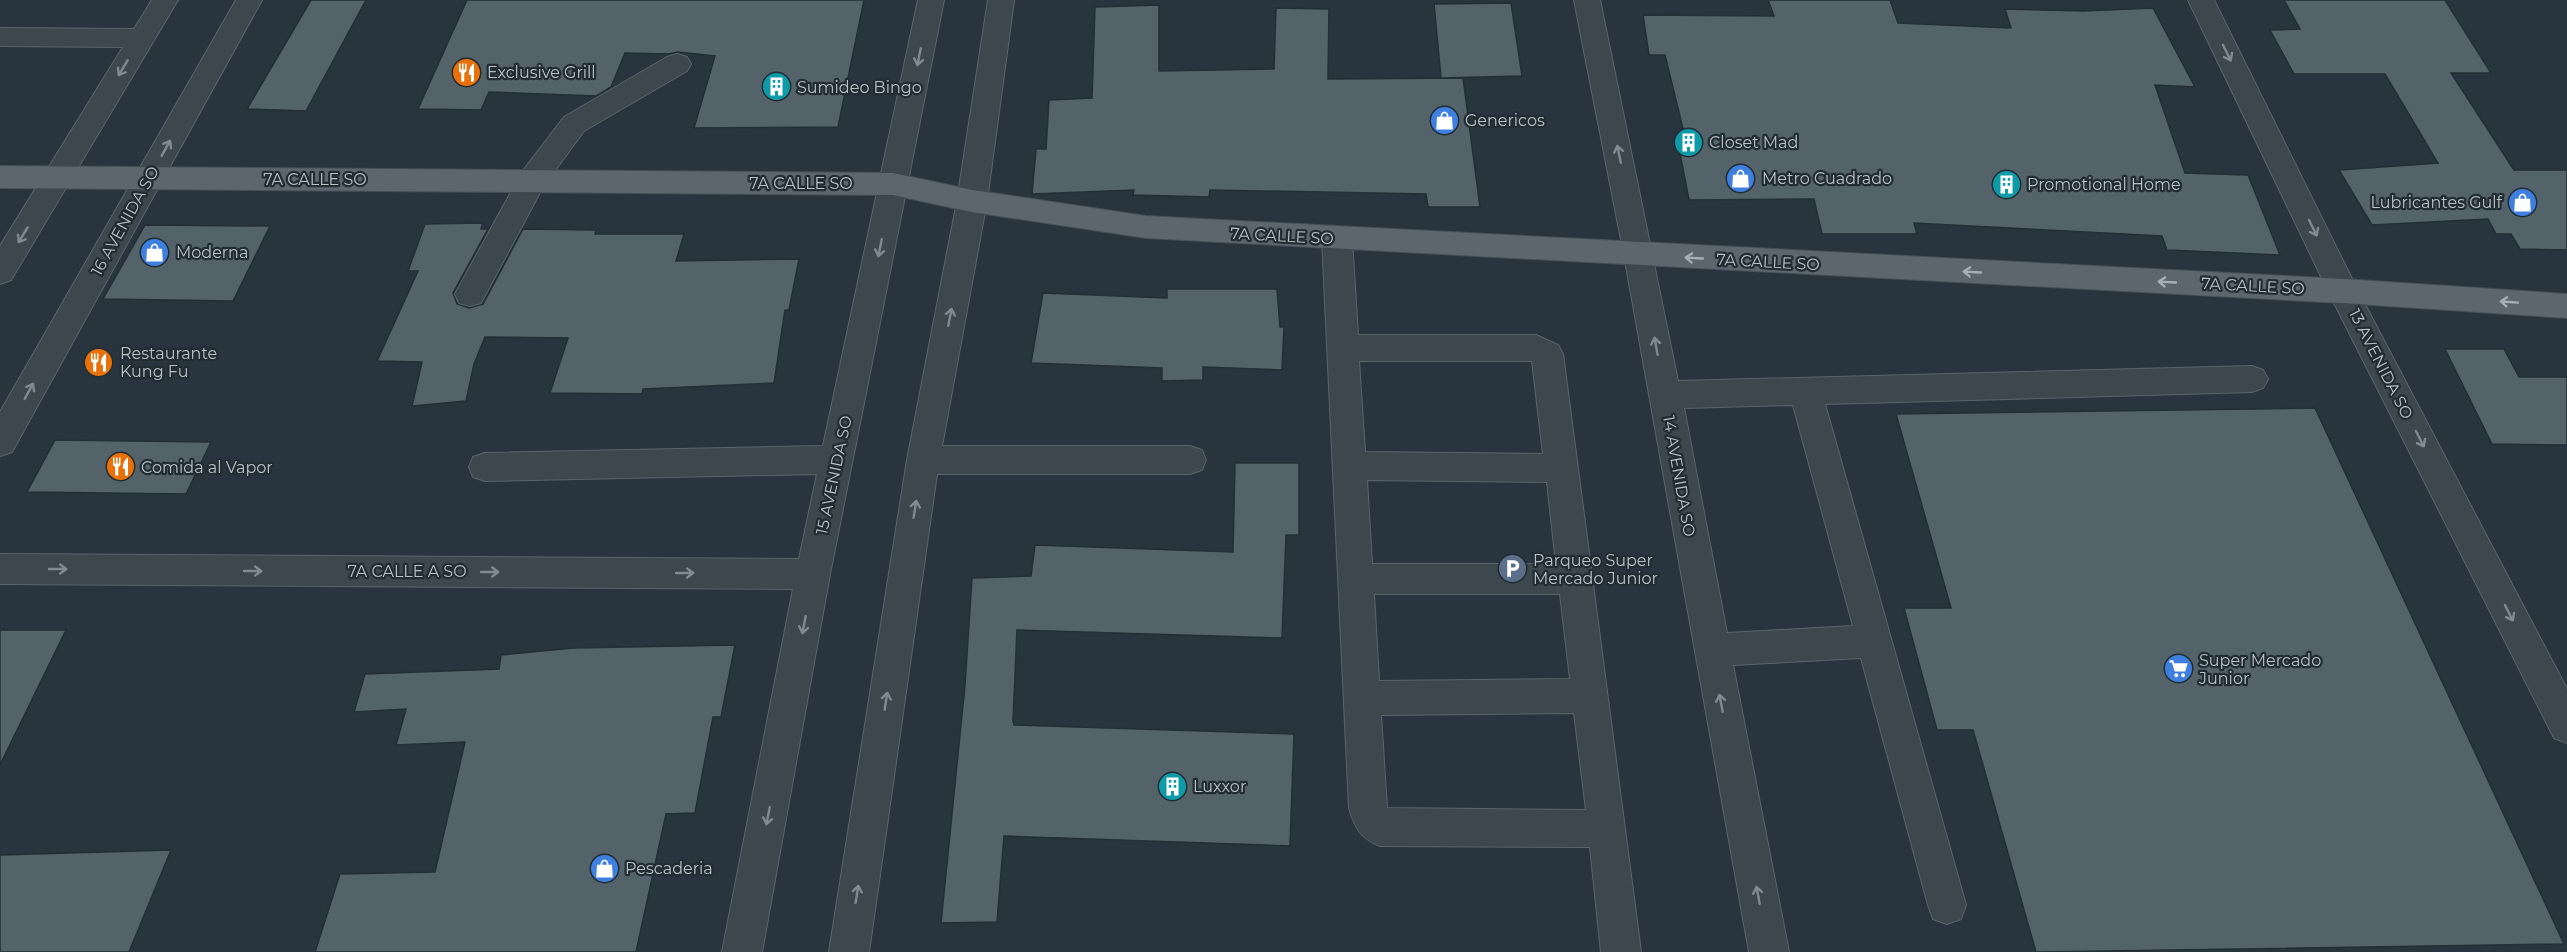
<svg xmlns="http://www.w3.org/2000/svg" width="2567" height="952" font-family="Montserrat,sans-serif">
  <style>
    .building { fill: #54626a; stroke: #232e35; stroke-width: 1.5 }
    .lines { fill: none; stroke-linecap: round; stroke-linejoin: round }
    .minor-casing { stroke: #5a646b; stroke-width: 2 }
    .major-casing { stroke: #465057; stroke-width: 2 }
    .minor { fill: #3c474e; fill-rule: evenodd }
    .major { fill: #5b666e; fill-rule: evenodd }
    .oneway { stroke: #818a91 }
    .oneway2 { stroke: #a6afb6 }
    .labels { text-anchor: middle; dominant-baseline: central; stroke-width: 4.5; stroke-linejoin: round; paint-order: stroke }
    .poi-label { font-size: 16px; fill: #b9c1c8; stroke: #212c33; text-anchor: start }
    .street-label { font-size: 16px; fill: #b9c1c8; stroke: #212c33 }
  </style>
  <rect width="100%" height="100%" fill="#29353e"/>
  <!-- building -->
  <path class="building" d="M311,0H366L306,111L247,109Z
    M467,0H864L838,127L694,128L715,56L678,52L668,54L625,53L611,87L596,96L489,92L481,110L418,109Z
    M1768,0H1890L1898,23L2011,28L2005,9L2083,11L2153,8L2195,87L2155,85L2185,173L2248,175L2280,255L2167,250L2162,236L1914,223L1917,234H1822L1814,199L1689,200L1676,133H1684L1665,55H1649L1643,15L1774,16Z
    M2284,0H2445L2491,73H2451L2514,170H2567V250L2520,249L2511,234H2496L2488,219L2372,225L2339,170L2438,163L2385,74H2294L2270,30L2300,29Z
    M1511,3L1522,76L1441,78L1434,4Z
    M1159,5V71L1274,69L1276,8L1329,9L1328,79L1463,78L1480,207H1428L1426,194L1210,190L1209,197L1133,195L1134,190L1032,194L1036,149H1046L1049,100L1092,98L1095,7Z
    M483,223L481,229H488L453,293L457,304L469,308L483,304L523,229L596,230L595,234H684L676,261L799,259L789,310H785L774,383L643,389L642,394L550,393L568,338L485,337L474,364L466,401L412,406L422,362L377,361L418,271H408L425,224Z
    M145,225L270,226L233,301L103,299Z
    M1167,289H1277L1280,327H1284L1282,370L1203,367V380L1162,381V368L1031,363L1043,293L1167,298Z
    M2445,349H2504L2519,377H2567V445L2492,444Z
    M2315,408L2564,944L2036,952L1973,730H1937L1904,608H1951L1896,414Z
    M55,440L211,442L186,494L27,492Z
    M1235,463H1299V535H1286L1282,638L1017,630L1013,721L1014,725L1294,734L1290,846L1004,836L997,922L941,923L965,685L972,578L1031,576L1035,545L1233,552Z
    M0,630H66L0,765Z
    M735,645L721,717H713L695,813L666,814L636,952H315L340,874L435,872L465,742L396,745L406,709L354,712L365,674L499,669L501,655L573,648Z
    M171,850L129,952H0V855Z"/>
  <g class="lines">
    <defs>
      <path id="minor" d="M152,0H178L11,280L0,284V246L123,47L0,46V28L134,29Z
        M236,0H262L12,452L0,456V412Z
        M918,0H944L830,574L762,952H722L793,589L0,584V554L799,559L817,474L485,481L473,477L469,467L473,457L485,453L823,446Z
        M988,0H1014L987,201L942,446H1190L1202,450L1206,460L1202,470L1190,474H937L869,952H829L907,460L957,201Z
        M1574,0H1600L1678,381L2252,366L2263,370L2268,379L2263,388L2252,392L1825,404L1966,905L1961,919L1947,924L1933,919L1928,905L1861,658L1733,665L1789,952H1749L1624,255ZM1793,405L1853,626L1727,633L1684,408Z
        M2188,0H2214L2358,291L2567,689V743L2554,738L2328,291Z
        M677,54L687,57L691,64L687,71L584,131L543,187L481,303L470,306L459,303L455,294L522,172L564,117L667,57Z
        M1337,228L1348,231L1352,239L1358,335H1536L1558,345L1563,354L1641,952H1601L1590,847L1380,846C1360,838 1355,828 1349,808L1322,239L1326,231ZM1359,361H1532L1543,454L1365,452ZM1367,480L1547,482L1556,564H1372ZM1374,594H1560L1570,679L1379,681ZM1574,713L1586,810L1387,808L1381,715Z"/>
      <path id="major" d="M0,166L893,173L972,190L1146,216L2343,279L2567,294V318L2343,303L1146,238L972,212L893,195L0,188Z"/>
    </defs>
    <!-- minor casing -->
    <use href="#minor" class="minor-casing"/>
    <!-- major casing -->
    <use href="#major" class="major-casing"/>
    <!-- minor -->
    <use href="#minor" class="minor"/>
    <!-- major -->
    <use href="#major" class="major"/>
  </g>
  <!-- one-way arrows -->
  <defs><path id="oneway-shaft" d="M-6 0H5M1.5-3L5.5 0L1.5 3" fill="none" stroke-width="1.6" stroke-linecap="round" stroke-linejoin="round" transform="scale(1.5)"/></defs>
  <g class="oneway">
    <use href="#oneway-shaft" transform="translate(2227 53) rotate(64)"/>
    <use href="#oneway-shaft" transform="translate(919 57) rotate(101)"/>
    <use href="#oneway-shaft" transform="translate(123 68) rotate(121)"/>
    <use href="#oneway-shaft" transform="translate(166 148) rotate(-61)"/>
    <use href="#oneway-shaft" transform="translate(1619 154) rotate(-102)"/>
    <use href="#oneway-shaft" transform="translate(2313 228) rotate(64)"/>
    <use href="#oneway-shaft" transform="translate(23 235) rotate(121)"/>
    <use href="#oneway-shaft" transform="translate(880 248) rotate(101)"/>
    <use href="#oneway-shaft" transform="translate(950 317) rotate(-79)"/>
    <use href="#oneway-shaft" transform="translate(1656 346) rotate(-100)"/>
    <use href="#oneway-shaft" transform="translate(29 391) rotate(-61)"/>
    <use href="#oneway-shaft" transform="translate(2420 439) rotate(63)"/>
    <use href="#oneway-shaft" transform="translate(915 509) rotate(-81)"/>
    <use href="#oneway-shaft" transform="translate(58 569)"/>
    <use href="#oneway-shaft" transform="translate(253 571)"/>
    <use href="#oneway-shaft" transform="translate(490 572)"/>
    <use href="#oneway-shaft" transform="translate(685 573)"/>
    <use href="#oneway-shaft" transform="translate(2509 613) rotate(63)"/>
    <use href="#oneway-shaft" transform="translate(804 625) rotate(101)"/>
    <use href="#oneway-shaft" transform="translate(886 701) rotate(-81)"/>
    <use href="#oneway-shaft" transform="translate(1721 703) rotate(-101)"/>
    <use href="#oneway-shaft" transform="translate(768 816) rotate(101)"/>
    <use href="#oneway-shaft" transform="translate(857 894) rotate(-81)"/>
    <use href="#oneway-shaft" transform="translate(1758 895) rotate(-101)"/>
  </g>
  <g class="oneway2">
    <use href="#oneway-shaft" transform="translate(1694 258) rotate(-177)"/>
    <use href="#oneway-shaft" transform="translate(1972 272) rotate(-177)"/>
    <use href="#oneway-shaft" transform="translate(2167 282) rotate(-177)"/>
    <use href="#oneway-shaft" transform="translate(2509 302) rotate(-176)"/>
  </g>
  <!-- icons -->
  <defs>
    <symbol id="restaurant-disc" viewBox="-11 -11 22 22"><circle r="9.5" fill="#e8710a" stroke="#212c33"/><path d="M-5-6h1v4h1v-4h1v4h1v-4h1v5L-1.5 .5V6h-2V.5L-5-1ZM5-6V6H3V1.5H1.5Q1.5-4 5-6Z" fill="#fff"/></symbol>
    <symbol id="building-disc" viewBox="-11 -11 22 22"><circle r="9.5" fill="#0f9aa8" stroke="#212c33"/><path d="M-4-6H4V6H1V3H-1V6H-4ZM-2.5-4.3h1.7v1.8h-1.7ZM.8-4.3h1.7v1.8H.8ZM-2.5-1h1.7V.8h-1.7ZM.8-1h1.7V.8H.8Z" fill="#fff"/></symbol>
    <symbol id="shop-disc" viewBox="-11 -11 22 22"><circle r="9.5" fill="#3f7fe0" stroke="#212c33"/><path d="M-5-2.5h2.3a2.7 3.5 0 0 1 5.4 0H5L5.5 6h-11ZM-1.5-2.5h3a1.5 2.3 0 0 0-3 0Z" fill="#fff"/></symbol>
    <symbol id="parking-disc" viewBox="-11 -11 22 22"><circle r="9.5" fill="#5c6f8a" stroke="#212c33"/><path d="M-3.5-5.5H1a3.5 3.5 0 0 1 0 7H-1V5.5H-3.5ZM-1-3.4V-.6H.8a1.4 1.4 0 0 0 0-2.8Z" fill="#fff"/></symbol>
    <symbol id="supermarket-disc" viewBox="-11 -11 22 22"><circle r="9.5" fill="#3f7fe0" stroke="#212c33"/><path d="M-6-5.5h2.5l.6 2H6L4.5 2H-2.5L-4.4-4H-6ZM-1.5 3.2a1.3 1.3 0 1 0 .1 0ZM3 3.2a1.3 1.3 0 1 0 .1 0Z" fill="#fff"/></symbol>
  </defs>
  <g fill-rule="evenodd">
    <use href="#restaurant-disc" x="450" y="56" width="33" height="33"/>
    <use href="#building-disc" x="760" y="70" width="33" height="33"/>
    <use href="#shop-disc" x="1428" y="104" width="33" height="33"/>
    <use href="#building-disc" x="1672" y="126" width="33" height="33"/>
    <use href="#shop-disc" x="1724" y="162" width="33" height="33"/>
    <use href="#building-disc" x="1990" y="168" width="33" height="33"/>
    <use href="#shop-disc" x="2506" y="186" width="33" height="33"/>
    <use href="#shop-disc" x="138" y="236" width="33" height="33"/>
    <use href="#restaurant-disc" x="82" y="346" width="33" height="33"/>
    <use href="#restaurant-disc" x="104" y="450" width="33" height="33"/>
    <use href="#parking-disc" x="1496" y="552" width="33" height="33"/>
    <use href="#supermarket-disc" x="2162" y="652" width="33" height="33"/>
    <use href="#building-disc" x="1156" y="770" width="33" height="33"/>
    <use href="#shop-disc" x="588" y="852" width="33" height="33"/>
  </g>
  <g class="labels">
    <!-- poi labels -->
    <g class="poi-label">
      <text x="487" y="72">Exclusive Grill</text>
      <text x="797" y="87">Sumideo Bingo</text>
      <text x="1465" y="120">Genericos</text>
      <text x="1709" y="142">Closet Mad</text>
      <text x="1762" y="178">Metro Cuadrado</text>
      <text x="2027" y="184">Promotional Home</text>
      <text x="2502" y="202" text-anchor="end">Lubricantes Gulf</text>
      <text x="176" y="252">Moderna</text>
      <text x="120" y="353">Restaurante<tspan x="120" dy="18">Kung Fu</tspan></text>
      <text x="141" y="467">Comida al Vapor</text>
      <text x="1533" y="560">Parqueo Super<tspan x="1533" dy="18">Mercado Junior</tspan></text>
      <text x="2199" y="660">Super Mercado<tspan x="2199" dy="18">Junior</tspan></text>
      <text x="1193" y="786">Luxxor</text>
      <text x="625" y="868">Pescaderia</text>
    </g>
    <!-- street labels -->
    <g class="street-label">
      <text x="315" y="179">7A CALLE SO</text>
      <text x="801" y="183">7A CALLE SO</text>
      <text transform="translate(125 221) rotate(-61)">16 AVENIDA SO</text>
      <text transform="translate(1282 236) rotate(3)">7A CALLE SO</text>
      <text transform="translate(1768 262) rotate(3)">7A CALLE SO</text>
      <text transform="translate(2253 286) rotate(3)">7A CALLE SO</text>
      <text transform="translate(2381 364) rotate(63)">13 AVENIDA SO</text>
      <text transform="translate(834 475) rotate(-78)">15 AVENIDA SO</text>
      <text transform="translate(1679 476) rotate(80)">14 AVENIDA SO</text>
      <text x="407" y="571">7A CALLE A SO</text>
    </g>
  </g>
</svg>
